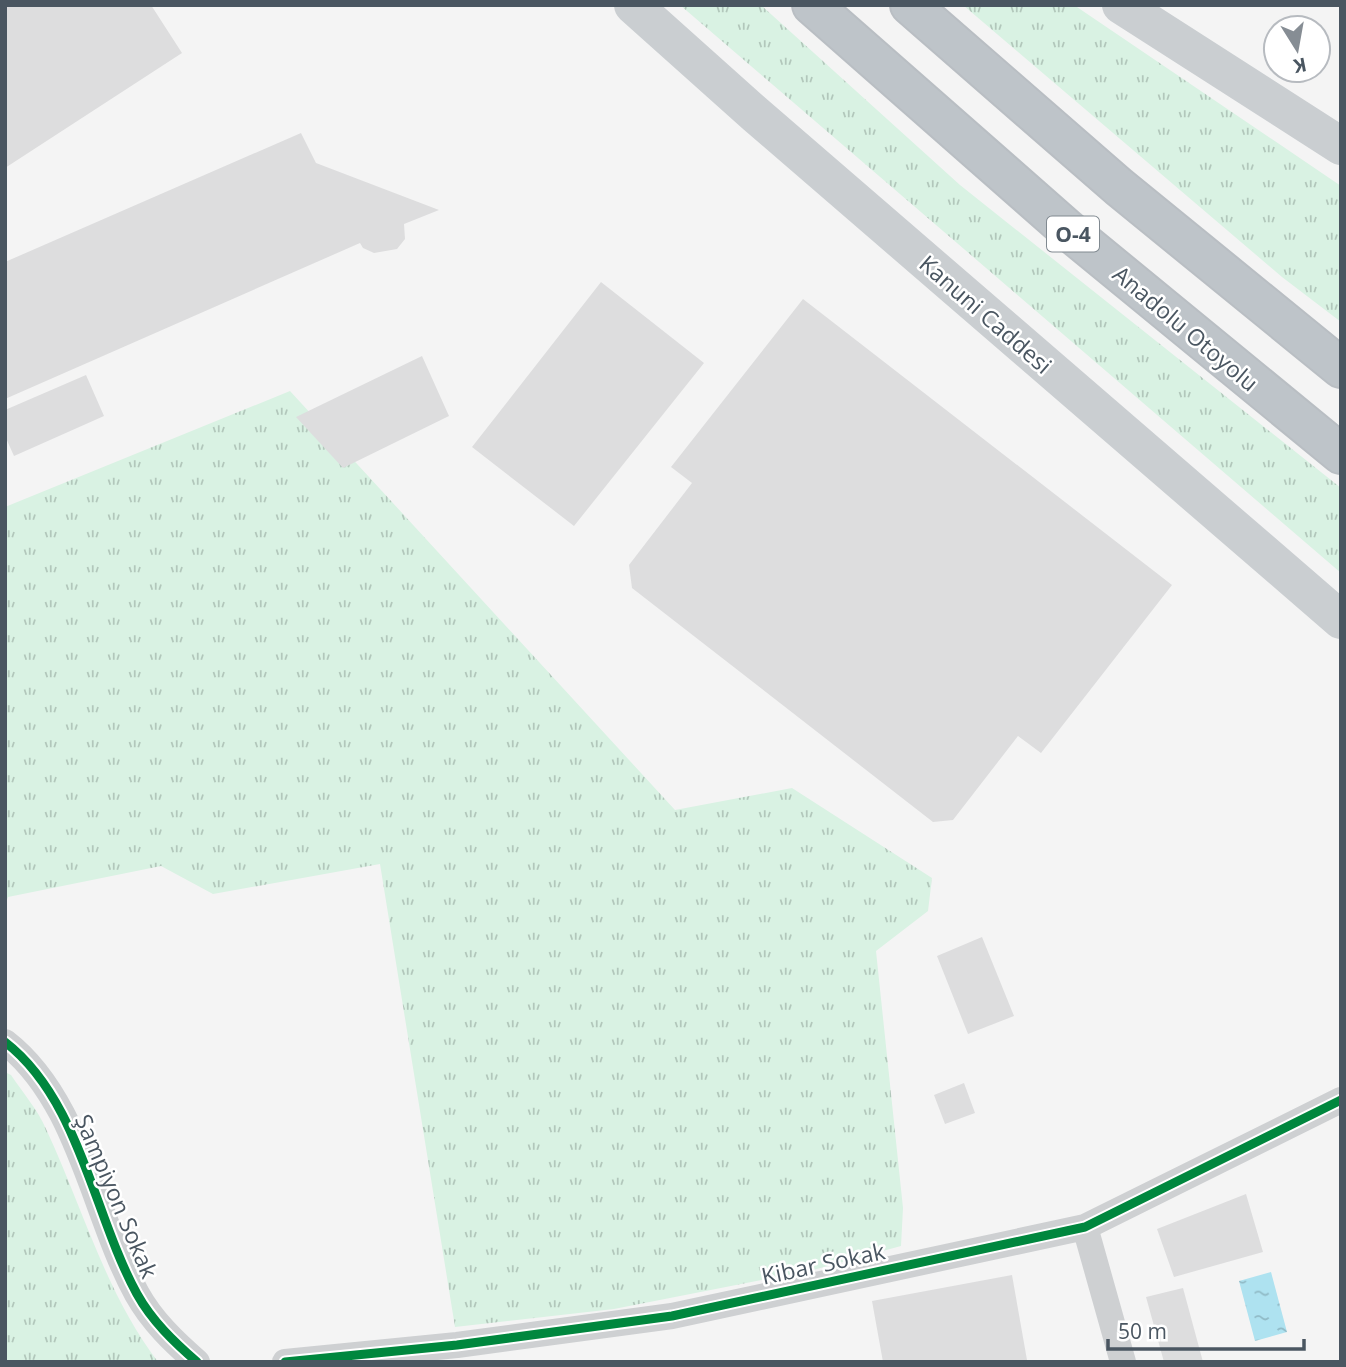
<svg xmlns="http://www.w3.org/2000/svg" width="1346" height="1367" font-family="'Open Sans',sans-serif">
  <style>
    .grass { fill: url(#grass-tufts) }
    .water { fill: url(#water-ripples) }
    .building { fill: #ddddde }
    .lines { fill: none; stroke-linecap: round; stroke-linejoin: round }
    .highway-casing { stroke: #b9bec3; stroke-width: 42 }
    .street { stroke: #ced0d2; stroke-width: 26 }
    .primary { stroke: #caced1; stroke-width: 38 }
    .highway { stroke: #bec4c9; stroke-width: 38 }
    .cycleway-casing { stroke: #fff; stroke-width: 13 }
    .cycleway { stroke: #00873e; stroke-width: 9 }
    .labels { text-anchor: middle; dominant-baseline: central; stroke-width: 5; stroke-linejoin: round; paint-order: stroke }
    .shield { fill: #fff; stroke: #808990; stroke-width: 2 }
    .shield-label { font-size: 21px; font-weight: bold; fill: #4a5661 }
    .street-label { font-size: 23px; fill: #4a5661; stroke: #fff }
  </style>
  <defs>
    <pattern id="grass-tufts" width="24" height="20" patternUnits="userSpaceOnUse" patternTransform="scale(1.75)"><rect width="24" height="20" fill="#d9f2e3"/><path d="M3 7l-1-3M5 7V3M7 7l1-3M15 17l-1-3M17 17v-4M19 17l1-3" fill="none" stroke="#b2c7bb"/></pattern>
    <pattern id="water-ripples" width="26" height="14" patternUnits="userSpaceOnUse" patternTransform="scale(1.75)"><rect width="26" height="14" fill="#aee2f0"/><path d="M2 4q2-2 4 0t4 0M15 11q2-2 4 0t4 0" fill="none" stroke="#90bac6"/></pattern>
  </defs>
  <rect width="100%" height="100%" fill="#f4f4f4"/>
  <!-- grass -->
  <path class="grass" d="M680,5H761L960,185L1341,488V573Z
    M963,5H1074L1341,186V322L1282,277Z
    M290,391L675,810L792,788L932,878L928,911L876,951L903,1208L901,1246L813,1270L614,1309L455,1327L380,864L213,894L161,866L8,897L5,905V507Z
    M5,1072L11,1075C23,1093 38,1110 46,1129C83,1208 105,1292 158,1362H5Z"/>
  <!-- water -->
  <path class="water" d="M1271,1272L1287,1332L1255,1341L1239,1281Z"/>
  <!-- building -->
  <path class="building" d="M5,5H151L182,53L5,168Z
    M301,133L316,163L439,210L404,224L405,239L397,249L374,253L363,248L360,243L5,399V262Z
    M601,282L704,363L574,526L472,447Z
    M803,299L1172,585L1041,753L1018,736L953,820L933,822L632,588L629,565L692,483L671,467Z
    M422,356L449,416L343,468L296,417Z
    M86,375L104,416L14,456L5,436V410Z
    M982,937L1014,1016L968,1034L937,956Z
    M964,1083L975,1113L945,1124L934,1095Z
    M1246,1194L1263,1252L1174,1277L1157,1229Z
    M1012,1275L1027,1360L883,1362L872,1301Z
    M1183,1288L1203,1362H1164L1146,1297Z"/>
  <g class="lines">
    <defs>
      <path id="highway" d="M812,5L1068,230L1341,454
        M910,5L1119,187L1341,368"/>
    </defs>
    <!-- highway casing -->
    <use href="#highway" class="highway-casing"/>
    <!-- street -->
    <path class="street" d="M5,1042C80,1100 93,1214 137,1294C152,1321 174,1342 197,1362
      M1085,1227L1123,1362
      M285,1362L457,1345L672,1316L1085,1227L1341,1100"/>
    <!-- primary -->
    <path class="primary" d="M633,5L756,115L1341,620
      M1121,5L1341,146"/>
    <!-- highway -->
    <use href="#highway" class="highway"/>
    <defs>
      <path id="cycleway" d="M5,1042C80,1100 93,1214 137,1294C152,1321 174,1342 197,1362
        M285,1362L457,1345L672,1316L1085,1227L1341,1100"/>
    </defs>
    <!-- cycleway casing -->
    <use href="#cycleway" class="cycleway-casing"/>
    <!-- cycleway -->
    <use href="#cycleway" class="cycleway"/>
  </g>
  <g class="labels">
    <!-- shield labels -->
    <rect class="shield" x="1047" y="216.5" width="52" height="35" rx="5"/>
    <g class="shield-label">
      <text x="1073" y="234">O-4</text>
    </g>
    <!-- street labels -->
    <g class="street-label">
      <text transform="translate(986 314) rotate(41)">Kanuni Caddesi</text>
      <text transform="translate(1186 328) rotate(40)">Anadolu Otoyolu</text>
      <text transform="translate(117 1196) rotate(67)">Şampiyon Sokak</text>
      <text transform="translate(823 1263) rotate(-12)">Kibar Sokak</text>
    </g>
  </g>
  <!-- border -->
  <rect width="1346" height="1367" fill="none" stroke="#4a5661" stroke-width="14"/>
  <!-- north arrow -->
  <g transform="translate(1297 49) rotate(169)"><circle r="33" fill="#ffffff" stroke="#b7bbc0" stroke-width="2"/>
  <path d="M0-5L12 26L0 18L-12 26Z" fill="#868d94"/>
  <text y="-10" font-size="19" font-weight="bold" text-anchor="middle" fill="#4a5661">K</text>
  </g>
  <!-- scale -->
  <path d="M1108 1339v10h196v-10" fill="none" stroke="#4a5661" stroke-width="3.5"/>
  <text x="1118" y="1339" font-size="21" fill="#4a5661" stroke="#ffffff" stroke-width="5" paint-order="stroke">50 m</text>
</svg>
